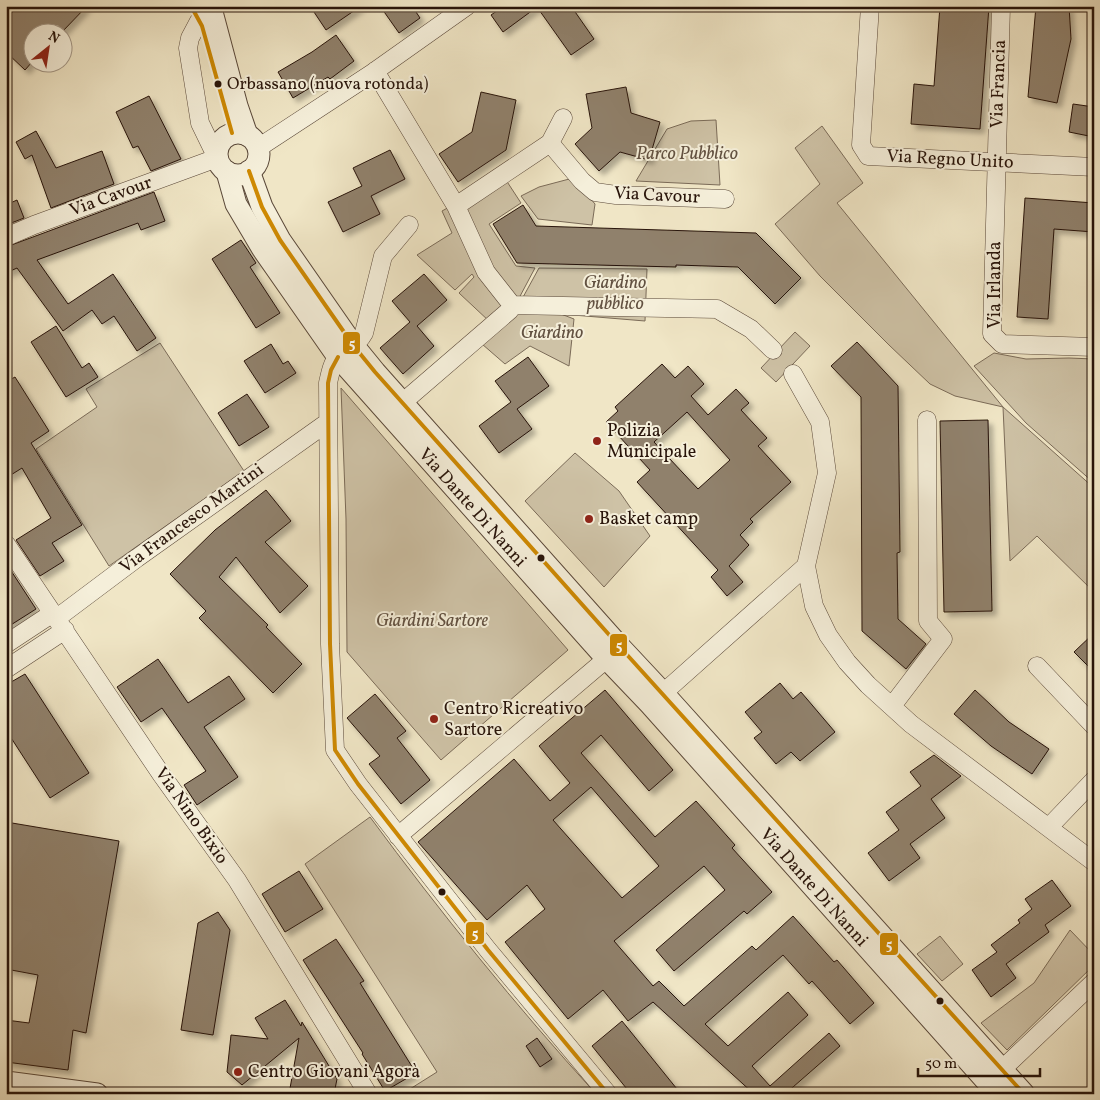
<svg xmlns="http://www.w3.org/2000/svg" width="1100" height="1100" font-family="Vollkorn,serif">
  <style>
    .green { fill: #cec2a6; stroke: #7b6b58 }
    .building { fill: #90816c; stroke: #28140a; fill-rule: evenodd; filter: url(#shadow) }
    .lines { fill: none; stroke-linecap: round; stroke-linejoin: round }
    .minor-casing { stroke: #5a4839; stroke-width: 19 }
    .tertiary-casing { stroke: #5a4839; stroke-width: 23 }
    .minor { stroke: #f5efda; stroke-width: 18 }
    .tertiary { stroke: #f5efda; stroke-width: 21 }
    .bus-1-casing { stroke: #f5efda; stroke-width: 8 }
    .bus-1 { stroke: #ce8902; stroke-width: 4 }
    .bus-dot { fill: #28140a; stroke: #f5efda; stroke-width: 2 }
    .poi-dot { fill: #8f2418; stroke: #f5efda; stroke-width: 2 }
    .labels { text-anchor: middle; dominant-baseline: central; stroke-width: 4; stroke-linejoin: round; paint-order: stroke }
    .bus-label { font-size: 17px; fill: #28140a; stroke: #f5efda; text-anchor: start }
    .street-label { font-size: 18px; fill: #28140a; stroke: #f5efda }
    .park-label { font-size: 18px; font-style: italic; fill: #625141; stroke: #f5efda }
    .poi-label { font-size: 18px; fill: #28140a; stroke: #f5efda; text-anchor: start }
    .line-badge { stroke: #f5efda; stroke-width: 2 }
    .badge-label { font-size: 14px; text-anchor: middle; font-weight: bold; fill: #fff }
  </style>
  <defs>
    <filter id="shadow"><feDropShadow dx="4.5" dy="4.5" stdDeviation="2.5" flood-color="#0004"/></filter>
  </defs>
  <rect width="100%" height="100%" fill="#f0e6c6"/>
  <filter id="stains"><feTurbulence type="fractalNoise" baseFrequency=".004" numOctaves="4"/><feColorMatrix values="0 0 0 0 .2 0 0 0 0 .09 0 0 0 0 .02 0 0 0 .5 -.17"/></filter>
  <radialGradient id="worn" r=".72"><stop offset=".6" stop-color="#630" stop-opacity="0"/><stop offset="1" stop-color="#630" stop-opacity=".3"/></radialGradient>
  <!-- green -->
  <path class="green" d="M716,120L720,185L636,181L667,129L691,121Z
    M822,126L863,183L837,203L1003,407L1094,488V592L1037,536L1010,561L1003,407L955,396L930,384L889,345L820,276L775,224L820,184L795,148Z
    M504,177L521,203L489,224L516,266L535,268L510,315L516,310L539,268L647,269L645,321L561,314L574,319L569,366L530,346L505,364L482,344L490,322L459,293L474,277L472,274L455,290L417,255L452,233L442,211Z
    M573,178L595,204L592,225L538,219L521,196L539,187Z
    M795,332L810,346L776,382L761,368Z
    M160,343L244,471L109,566L36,449L97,407L86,389Z
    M994,353L1026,359L1069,358L1094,359V483L1026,423L974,366Z
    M341,388L568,650L441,760L347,652L346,519Z
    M575,453L619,491L650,536L604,587L525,501Z
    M370,817C440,912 516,1006 596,1094H402L437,1072L305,864Z
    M1070,930L1094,955V965L1007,1050L981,1023L1034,983Z
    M940,936L963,964L942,981L917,954Z"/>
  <!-- building -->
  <path class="building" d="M6,6H87L62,32H32V62L25,70L6,52Z
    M310,6H361L326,30Z
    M380,6H412L420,18L399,33Z
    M504,6H571L594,39L571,55L537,7L503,32L491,15Z
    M940,6H989L980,129L911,124L914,84L934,86Z
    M1036,6H1069L1071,39L1057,103L1028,97Z
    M336,35L354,61L330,79L328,77L293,98L278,72L312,52Z
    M626,87L631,113L660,122L649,160L620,152L599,171L575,144L592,128L586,94Z
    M481,92L516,100L506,150L458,182L439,154L472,132Z
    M149,96L181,159L151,171L138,146L133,148L116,112Z
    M1073,104L1094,107V137L1069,132Z
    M36,131L56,168L102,151L114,184L51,208L32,155L25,159L16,142Z
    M390,150L405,179L371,196L380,214L343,232L328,202L362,186L353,168Z
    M154,192L165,221L141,230L138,223L37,260L68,304L113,274L156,338L137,351L114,316L102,324L92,310L63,331L17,268L6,273V247Z
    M1025,198L1094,203V232L1054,229L1048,319L1017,317Z
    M17,200L24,218L6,225V205Z
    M523,205L536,226L756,233L801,278L775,304L738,267L676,265V267L517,263L493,224Z
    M241,240L256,263L250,267L280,313L256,328L212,259Z
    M424,274L447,300L417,326L434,346L403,374L380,348L410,322L392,301Z
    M56,326L82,368L89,363L98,377L66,397L31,342Z
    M857,342L898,386L900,552L897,553L898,619L926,644L906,669L862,631L861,397L831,366Z
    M271,344L283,364L288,361L296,373L265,393L244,361Z
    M528,357L549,386L517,409L532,429L499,453L479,426L511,402L495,381Z
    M662,364L675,378L688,366L704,384L691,396L708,415L736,389L749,403L741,410L767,438L758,446L791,482L750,519L753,522L740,535L749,545L729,566L743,582L727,596L711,577L718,570L637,482L650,470L606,422L618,411L615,407ZM687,412L730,460L698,489L654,442Z
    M15,377L49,431L31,443L82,525L52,543L64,561L40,576L16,540L51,518L22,468L6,478V382Z
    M247,394L269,427L239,446L218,413Z
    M988,420L992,611L944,612L940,421Z
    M266,490L291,521L265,542L308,586L280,613L236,557L219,577L268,625L266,627L302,664L273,693L199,618L206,611L170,574L215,530Z
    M6,563L36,609L6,628Z
    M1094,633V672L1074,652Z
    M158,659L188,703L229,676L245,699L204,727L238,777L197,805L184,785L206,771L162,708L141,722L117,687Z
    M25,674L89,773L50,798L6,730V685Z
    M780,683L793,699L801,692L835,732L800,761L791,752L776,764L754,738L762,732L745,712Z
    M605,690L673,770L649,791L601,735L581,753L655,837L696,801L735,845L732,848L772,892L747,914L744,911L674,971L656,950L725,890L704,866L614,941L653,986L659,981L684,1006L752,946L756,950L793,916L834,962L837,960L874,1003L850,1024L812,981L809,984L783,955L705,1024L728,1046L788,992L808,1015L752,1066L770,1086L829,1033L840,1046L785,1094H754L653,1002L628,1021L603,990L568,1019L505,942L545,909L527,885L487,920L418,842L514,759L550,801L570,783L539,746ZM591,787L659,866L622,898L553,820Z
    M975,690L1009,722L1049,749L1032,774L991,746L954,714Z
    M375,694L406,731L397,738L430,780L401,804L369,764L380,756L347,718Z
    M934,755L961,776L931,799L945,818L910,844L920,858L889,881L868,853L899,830L886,812L921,786L910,772Z
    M12,823L119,841L86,1033L73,1030L68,1070L6,1062V1020L29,1023L38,975L6,969V859Z
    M299,871L323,909L285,932L262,894Z
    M1052,880L1071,906L1045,925L1049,932L1006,964L1016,978L991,997L972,970L997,952L991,945L1020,923L1018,920L1032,909L1025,899Z
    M218,912L230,930L213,1035L181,1030L198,923Z
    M336,939L364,981L360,983L416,1073L385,1091L362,1054L363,1053L303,960Z
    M285,1000L301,1026L302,1022L337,1079L334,1094H289L299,1038L242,1085L227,1072L231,1035L268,1039L255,1018Z
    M622,1021L681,1094H631L592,1046Z
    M537,1038L552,1059L540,1067L526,1046Z"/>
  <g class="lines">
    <defs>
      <path id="minor" d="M870,6L861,145L868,156L1094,167
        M1001,6L992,334L1002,344L1094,347
        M375,71L456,206L486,272L512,305L717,309L751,329L773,350
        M550,143L582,181L595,192L616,195L725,199
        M258,148L371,74L467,6
        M456,206L550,143L563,118
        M409,225L383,256L364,333C358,345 347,347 338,356C332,363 330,374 328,383L330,644L335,750L358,784L488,950L608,1094
        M6,237L34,225L217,158L200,123L188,48L190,38L199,21
        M793,374L820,422L827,473L806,566L814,606L828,635L847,662L868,685L911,724L1094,862
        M402,403L510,310
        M6,544L161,774L237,880L368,1094
        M57,618L137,558L328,422
        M6,644L53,613
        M1037,666L1094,726
        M6,669L65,630
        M653,702L806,566
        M892,706L943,639L928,621L927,420
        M1049,827L1094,780
        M398,836L617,650
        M994,1077L1094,982"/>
      <g id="tertiary">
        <path d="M207,6L212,12L237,106L247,135"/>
        <circle cx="238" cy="154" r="21"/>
        <path d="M249,171L262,207L280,240L353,345L375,372L620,647L663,693L1024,1094"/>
        <path id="s1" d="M227,172L236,204L262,248L338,357L607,659L650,704L998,1094"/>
        <path d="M6,1082L97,1094"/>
      </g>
    </defs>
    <!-- minor casing -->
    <use href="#minor" class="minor-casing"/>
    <!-- tertiary casing -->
    <use href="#tertiary" class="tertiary-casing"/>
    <!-- minor -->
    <use href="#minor" class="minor"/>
    <!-- tertiary -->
    <use href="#tertiary" class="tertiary"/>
    <defs>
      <path id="bus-1" d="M191,6L202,26L232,133
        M249,171L262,207L280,240L353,345L375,372L620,647L1024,1094
        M338,357L331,370L328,383L330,644L335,750L358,784L488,950L608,1094"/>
    </defs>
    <!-- bus-1 casing -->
    <use href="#bus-1" class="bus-1-casing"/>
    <!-- bus-1 -->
    <use href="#bus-1" class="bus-1"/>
  </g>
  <!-- markers -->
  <g class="bus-dot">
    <circle cx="218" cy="84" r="4.5"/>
    <circle cx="541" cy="558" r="4.5"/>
    <circle cx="442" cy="892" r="4.5"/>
    <circle cx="940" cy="1001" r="4.5"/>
  </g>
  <g class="poi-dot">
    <circle cx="597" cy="441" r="5"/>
    <circle cx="589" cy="519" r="5"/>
    <circle cx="434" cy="719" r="5"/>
    <circle cx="238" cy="1072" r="5"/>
  </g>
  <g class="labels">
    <!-- bus labels -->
    <g class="bus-label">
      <text x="227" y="84">Orbassano (nuova rotonda)</text>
    </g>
    <!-- street labels -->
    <g class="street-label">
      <text transform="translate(999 84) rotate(-88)">Via Francia</text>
      <text transform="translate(950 160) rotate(3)">Via Regno Unito</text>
      <text transform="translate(657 196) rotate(3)">Via Cavour</text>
      <text transform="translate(111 197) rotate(-20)">Via Cavour</text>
      <text transform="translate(995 285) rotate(-90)">Via Irlanda</text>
      <text stroke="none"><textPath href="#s1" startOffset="419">Via Dante Di Nanni</textPath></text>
      <text transform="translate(192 519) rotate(-36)">Via Francesco Martini</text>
      <text transform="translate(191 816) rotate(55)">Via Nino Bixio</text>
      <text stroke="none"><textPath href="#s1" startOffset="930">Via Dante Di Nanni</textPath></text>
    </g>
    <!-- park labels -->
    <g class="park-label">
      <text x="687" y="154">Parco Pubblico</text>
      <text x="615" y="283">Giardino<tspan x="615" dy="21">pubblico</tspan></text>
      <text x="552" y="333">Giardino</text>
      <text x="432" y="621">Giardini Sartore</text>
    </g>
    <!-- poi labels -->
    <g class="poi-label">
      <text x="607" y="431">Polizia<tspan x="607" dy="21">Municipale</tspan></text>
      <text x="599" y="519">Basket camp</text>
      <text x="444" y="709">Centro Ricreativo<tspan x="444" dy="21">Sartore</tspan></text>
      <text x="248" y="1072">Centro Giovani Agorà</text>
    </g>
  </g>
  <g class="line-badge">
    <rect x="342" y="331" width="19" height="24" rx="5" fill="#ce8902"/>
    <rect x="609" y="633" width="19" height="24" rx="5" fill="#ce8902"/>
    <rect x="465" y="921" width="20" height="24" rx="5" fill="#ce8902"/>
    <rect x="879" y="932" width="20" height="24" rx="5" fill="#ce8902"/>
  </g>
  <g class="badge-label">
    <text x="352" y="348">5</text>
    <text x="619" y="650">5</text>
    <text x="475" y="938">5</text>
    <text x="889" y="949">5</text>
  </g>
  <!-- margin -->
  <rect width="1100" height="1100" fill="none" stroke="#f0e6c6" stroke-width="25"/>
  <rect x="8" y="8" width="1085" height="1085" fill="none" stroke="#28140a" stroke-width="2.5"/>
  <rect x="12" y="12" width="1075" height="1075" fill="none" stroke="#28140a"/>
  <!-- north arrow -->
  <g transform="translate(48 48) rotate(30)"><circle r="24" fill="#f5efda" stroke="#a39787"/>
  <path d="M0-4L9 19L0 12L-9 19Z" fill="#8f2418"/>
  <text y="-8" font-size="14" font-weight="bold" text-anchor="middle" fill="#28140a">N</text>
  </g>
  <!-- scale -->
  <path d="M918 1068v8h122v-8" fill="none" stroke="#28140a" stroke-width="2.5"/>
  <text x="925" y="1068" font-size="15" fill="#28140a" stroke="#f5efda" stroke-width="4" paint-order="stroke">50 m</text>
  <rect width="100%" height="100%" filter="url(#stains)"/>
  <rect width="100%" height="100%" fill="url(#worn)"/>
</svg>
